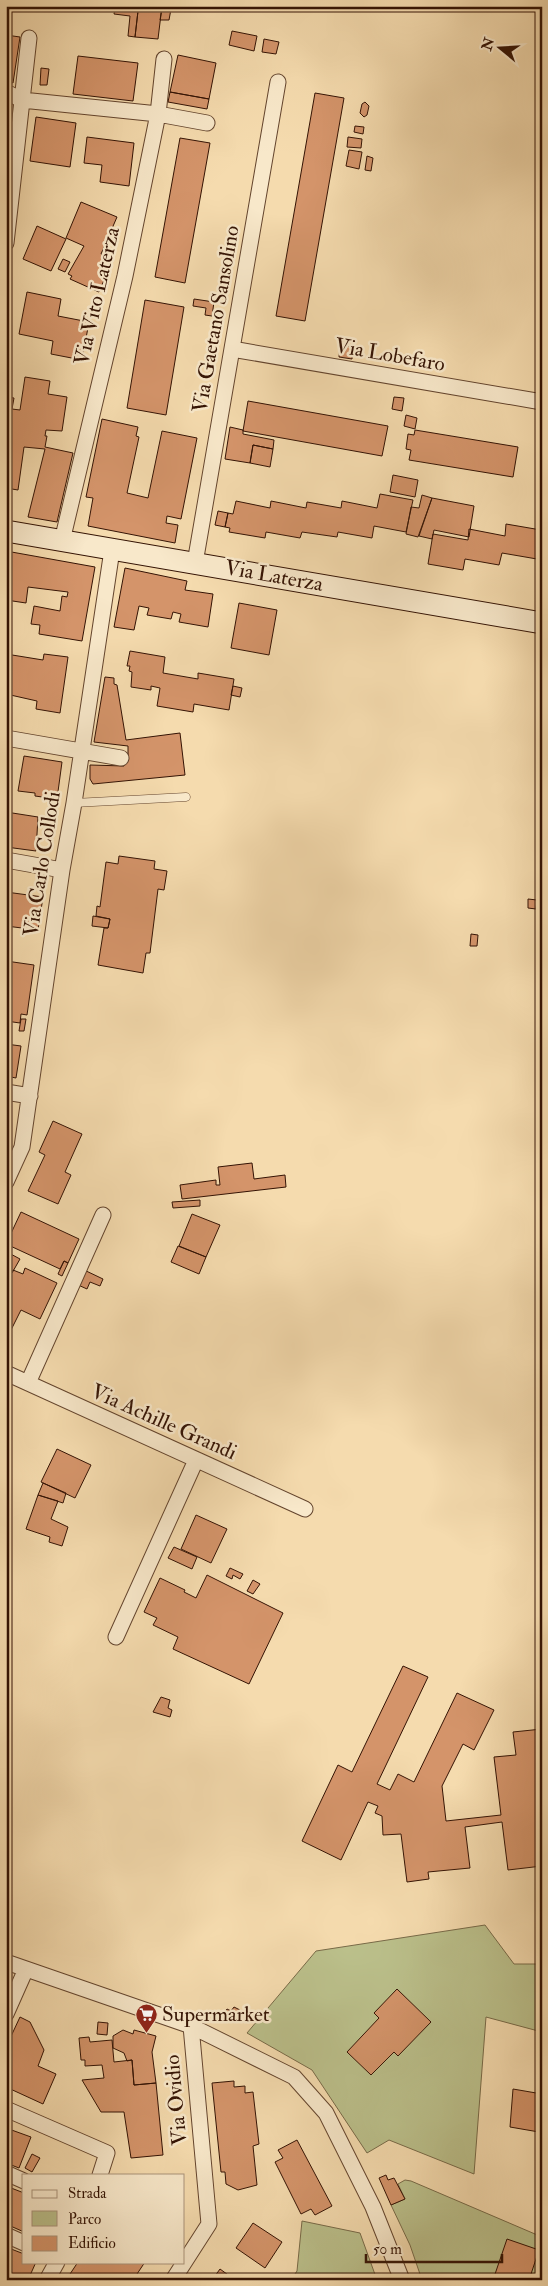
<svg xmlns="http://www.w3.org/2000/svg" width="548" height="2286" font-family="'IM FELL Double Pica',serif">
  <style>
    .green { fill: #bbc08b; stroke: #786a48 }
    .building { fill: #d4946a; stroke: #341304 }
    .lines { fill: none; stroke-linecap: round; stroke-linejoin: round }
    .lane-casing { stroke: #64452e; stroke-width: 9 }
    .street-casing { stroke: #64452e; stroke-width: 17 }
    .secondary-casing { stroke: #341304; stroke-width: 23 }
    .lane { stroke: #f8e8ca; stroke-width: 8 }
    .street { stroke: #f8e8ca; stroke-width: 15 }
    .secondary { stroke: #f8e8ca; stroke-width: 21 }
    .labels { text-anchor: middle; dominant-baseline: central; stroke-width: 5; stroke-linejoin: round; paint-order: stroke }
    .street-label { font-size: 21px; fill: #341304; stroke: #f8e8ca }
    .poi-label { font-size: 21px; fill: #341304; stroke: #f8e8ca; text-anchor: start }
  </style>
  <rect width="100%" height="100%" fill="#f5dbae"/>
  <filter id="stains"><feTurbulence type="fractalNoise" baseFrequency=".004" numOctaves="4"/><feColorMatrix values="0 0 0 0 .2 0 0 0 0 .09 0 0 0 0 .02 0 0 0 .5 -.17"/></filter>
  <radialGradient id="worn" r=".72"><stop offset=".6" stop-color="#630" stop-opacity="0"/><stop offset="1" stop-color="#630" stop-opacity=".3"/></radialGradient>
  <!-- green -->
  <path class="green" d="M485,1925L514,1964H542V2032L486,2017L474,2174L389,2140L367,2153L312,2070L247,2033L316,1951Z
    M405,2180L411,2181L542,2237V2280H422L410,2245L391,2205L405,2199L398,2184Z
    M302,2221L360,2233L377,2280H291L297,2271Z"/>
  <!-- building -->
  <path class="building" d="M115,6H162L158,39L135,37L138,11L115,8Z
    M115,8L138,11L135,37L128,36L130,16L114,14Z
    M162,8L171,9L169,20H160Z
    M232,31L257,36L254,51L229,45Z
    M6,35L20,37L13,83L6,80Z
    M264,39L279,42L276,54L262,52Z
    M178,55L216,63L209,99L170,92Z
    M78,56L138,63L133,101L73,94Z
    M41,68L49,69L47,85H40Z
    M170,92L209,99L207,109L168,102Z
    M315,93L344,98L305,321L276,316Z
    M365,102L369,106L367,115L364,117L360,113L362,104Z
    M36,117L76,123L70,167L30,161Z
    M355,126L364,127L363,134L354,132Z
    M87,137L134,143L129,186L100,182L102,165L84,163Z
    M348,137L362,139L361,148L347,147Z
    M180,138L210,143L185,283L155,277Z
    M349,150L362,152L359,169L346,166Z
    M367,156L373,158L371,171L365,170Z
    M81,202L117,217L101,254L113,259L99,292L70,279L72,276L68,274L84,246L66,238Z
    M37,226L66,239L51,271L23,259Z
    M63,259L70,262L65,272L58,269Z
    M27,292L61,299L58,316L89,322L82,360L51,354L53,341L19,334Z
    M194,299L214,302L212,316L205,315L206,308L193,306Z
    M145,300L184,307L166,415L127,408Z
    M340,345L353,347L352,359L339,357Z
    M25,377L50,381L48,394L67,397L62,431L46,430L45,436H47L45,447L73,453L57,522L28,517L45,449L24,447L18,490L6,488V397L14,398L12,409L20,410Z
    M394,397L404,398L402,411L392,409Z
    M248,401L388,426L382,456L243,431Z
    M406,415L417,418L415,429L404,426Z
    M102,419L138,427L136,436L139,437L127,493L148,498L162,431L197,438L181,519L167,516L166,523L178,525L175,543L88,526L93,498L86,497Z
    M230,427L243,430V434L274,440L273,449L253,445L250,463L225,459Z
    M415,430L518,447L513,477L409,460L411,450L406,449L408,434L414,435Z
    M253,445L273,449L270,467L250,463Z
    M393,475L418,480L415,497L390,492Z
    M380,494L413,500L406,532L374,526L372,538L338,532L337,537L302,532L300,538L266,532L265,538L229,532L230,528L225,527L228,513L233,514L236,501L270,508L271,501L306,508L307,502L341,508L342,501L377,508Z
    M422,495L432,498L418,537L406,534L411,507L419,508Z
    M432,498L474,506L469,537L434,530L432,539L419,536Z
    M218,511L228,513L225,527L215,525Z
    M506,524L541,530L542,526V549L539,548L537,559L502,553L499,565L465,559L463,570L428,564L433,534L468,540L469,529L505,536Z
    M6,551L95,567L82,641L39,634L40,625L31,624L34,606L60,611L62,596L67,597L68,592L28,587L26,603L6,600Z
    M125,568L187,581L185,590L213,594L208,627L179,622L181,614L173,612L171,619L147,615L149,608L139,606L134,630L114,627Z
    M239,603L277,610L269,655L231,648Z
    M130,651L165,657L163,673L198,679V673L234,679L229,710L194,704L193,712L157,706L160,688L151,686V690L131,687L132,672L129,671L130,666H127Z
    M6,654L43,660L44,654L68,657L60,713L36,709L37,701L6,694Z
    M105,677L114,678V684L117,685L126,740L180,733L185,775L93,784L90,779V765L124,766V761H128V746L94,742Z
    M233,686L242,688L240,697L231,695Z
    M24,756L62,762L57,799L35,796V793L18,791Z
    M6,812L38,817L36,851L6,847Z
    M119,856L155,861L154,869L167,871L164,890L158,889L150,953H146L143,973L98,965L104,928H108L110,919L96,916L97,906L100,907L106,862L118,864Z
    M6,892L43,897L38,930L6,926Z
    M528,899L537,900L536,909L528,908Z
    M93,916L110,919L108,928L92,926Z
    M471,934L478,935L477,946H470Z
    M6,961L34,965L27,1015L21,1014L20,1023L6,1021Z
    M21,1019H26L24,1031H19Z
    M6,1044L21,1046L16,1078L6,1076Z
    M6,1106L11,1107L6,1140Z
    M53,1121L82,1134L65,1172L71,1175L58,1204L28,1191L45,1155L39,1152Z
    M252,1163L254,1179L285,1175L286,1187L182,1199L180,1185L216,1180V1185H220L218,1167Z
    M200,1200V1206L173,1208L172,1202Z
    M21,1212L79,1239L68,1263L64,1261L60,1269L6,1244Z
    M192,1214L220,1225L206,1257L179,1246Z
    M178,1246L206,1257L199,1274L171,1262Z
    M7,1252L20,1259L12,1273L6,1270Z
    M64,1261L68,1263L62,1276L58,1274Z
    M25,1268L57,1283L40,1319L21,1310L6,1340V1275L10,1276L13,1270L23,1274Z
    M82,1269L103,1279L100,1286L90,1282L87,1289L76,1284Z
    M57,1449L91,1465L75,1498L41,1482Z
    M43,1483L66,1493L63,1503L38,1495Z
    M38,1495L58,1501L51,1519L68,1527L62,1546L49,1542L50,1537L26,1529Z
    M196,1515L227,1529L211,1563L181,1549Z
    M174,1547L197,1557L192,1569L168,1558Z
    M230,1568L243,1574L240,1579L233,1575L232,1579L226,1576Z
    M207,1575L283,1613L249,1684L173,1649L178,1637L153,1625L157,1618L144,1612L160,1578L185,1590L184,1592L196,1598Z
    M253,1580L260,1584L253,1594L247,1591Z
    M403,1666L428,1677L377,1784L390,1790L398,1774L414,1782L457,1693L494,1710L474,1750L463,1744L442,1786L446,1821L501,1815L494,1757L516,1755L513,1732L542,1729V1817H538L542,1866L508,1870L502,1822L465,1827L470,1868L428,1872L429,1879L407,1882L401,1834L383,1835L382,1816L375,1813L378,1806L368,1802L341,1860L302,1841L338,1765L352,1772Z
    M161,1697L170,1700L168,1708L172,1710L170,1717L153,1712Z
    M397,1989L431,2022L398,2056L394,2052L371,2075L347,2052L379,2018L374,2013Z
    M234,2007L240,2010L230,2021L225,2018L228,2014L225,2012L227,2009L231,2011Z
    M20,2017L30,2022L44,2050L38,2066L56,2074L43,2104L6,2087V2047Z
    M98,2022L108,2023L107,2035L97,2034Z
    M123,2030L133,2034L134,2030L156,2036L152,2052L156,2083L134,2085L132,2060L127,2061L124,2053L113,2048V2036Z
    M89,2037L90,2042L112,2040L114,2062L132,2060L134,2085L156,2083L163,2155L131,2158L124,2112H101L82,2080L104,2078L102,2065L85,2066V2060H81L79,2038Z
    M234,2081V2087L245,2086V2093L253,2092L259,2144L253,2146L257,2185L238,2190L226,2184L225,2172H221L212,2083Z
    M513,2089L542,2094V2135L539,2132L510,2127Z
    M6,2128L31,2137L19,2168L6,2163Z
    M297,2140L332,2206L315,2215L311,2209L301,2214L275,2162L283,2158L278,2150Z
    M32,2154L40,2158L32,2172L25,2168Z
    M386,2175L388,2180L394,2178L405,2199L391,2205L379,2178Z
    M6,2186L24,2193V2232L6,2224Z
    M253,2223L282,2242L265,2268L236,2248Z
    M507,2239L539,2250L531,2274L542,2280H493Z
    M6,2247L24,2254V2262H36L28,2280H6Z
    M78,2262H145L133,2280H66Z
    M220,2269L235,2280H212Z"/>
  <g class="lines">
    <defs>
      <path id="lane" d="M74,803L186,797"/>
      <path id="street" d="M6,92L22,100L158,114L207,123
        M6,243L29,38
        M232,349L542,402
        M62,541L125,276L158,114L164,59
        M195,563L278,82
        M6,738L121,758
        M6,860L62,870
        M6,1092L30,1096
        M6,1182L22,1147L62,870L74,803L112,550
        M6,1373L305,1509
        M28,1383L103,1215
        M116,1637L196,1460
        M6,1962L191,2026L294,2077L326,2113L373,2207L402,2280
        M6,2014L26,1969
        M6,2109L107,2153L100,2175
        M6,2173L24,2181
        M6,2235L24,2243
        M47,2280L57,2262
        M173,2280L209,2224L191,2026"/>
      <path id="secondary" d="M6,531L542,623"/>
    </defs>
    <!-- lane casing -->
    <use href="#lane" class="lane-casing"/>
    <!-- street casing -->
    <use href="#street" class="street-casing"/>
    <!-- secondary casing -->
    <use href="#secondary" class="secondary-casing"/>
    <!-- lane -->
    <use href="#lane" class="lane"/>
    <!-- street -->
    <use href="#street" class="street"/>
    <!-- secondary -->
    <use href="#secondary" class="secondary"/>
  </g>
  <!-- icons -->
  <defs>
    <symbol id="supermarket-pin" viewBox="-11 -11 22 30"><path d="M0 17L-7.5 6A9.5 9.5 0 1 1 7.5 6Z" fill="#8f2418" stroke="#f8e8ca"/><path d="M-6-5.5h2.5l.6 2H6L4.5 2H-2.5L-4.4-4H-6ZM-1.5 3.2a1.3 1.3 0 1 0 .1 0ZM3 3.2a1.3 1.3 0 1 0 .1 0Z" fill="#fff"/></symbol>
  </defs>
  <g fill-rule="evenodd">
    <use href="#supermarket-pin" x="134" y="2002" width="25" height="34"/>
  </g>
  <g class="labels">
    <!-- street labels -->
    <g class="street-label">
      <text transform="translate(97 296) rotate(-77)">Via Vito Laterza</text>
      <text transform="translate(216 319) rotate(-80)">Via Gaetano Sansolino</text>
      <text transform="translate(390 355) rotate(10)">Via Lobefaro</text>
      <text transform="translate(274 576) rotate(10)">Via Laterza</text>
      <text transform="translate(42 864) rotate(-81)">Via Carlo Collodi</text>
      <text transform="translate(164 1422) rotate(24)">Via Achille Grandi</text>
      <text transform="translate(176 2100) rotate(-95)">Via Ovidio</text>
    </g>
    <!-- poi labels -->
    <g class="poi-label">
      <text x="162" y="2014">Supermarket</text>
    </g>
  </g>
  <!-- margin -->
  <rect width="548" height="2286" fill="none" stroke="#f5dbae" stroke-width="25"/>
  <rect x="8" y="8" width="533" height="2271" fill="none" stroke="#341304" stroke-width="2.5"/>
  <rect x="12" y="12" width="523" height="2261" fill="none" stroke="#341304"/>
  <!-- legend -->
  <rect x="22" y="2174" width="162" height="90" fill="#f8e8ca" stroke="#aa937b"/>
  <rect x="32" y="2190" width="25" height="8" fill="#f8e8ca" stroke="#aa937b"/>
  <text x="68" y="2198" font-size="15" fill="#341304">Strada</text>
  <rect x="32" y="2211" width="25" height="15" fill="#bbc08b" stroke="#aa937b"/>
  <text x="68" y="2224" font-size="15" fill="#341304">Parco</text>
  <rect x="32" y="2236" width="25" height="15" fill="#d4946a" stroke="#aa937b"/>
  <text x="68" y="2248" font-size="15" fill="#341304">Edificio</text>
  <!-- north arrow -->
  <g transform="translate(500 48) rotate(288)" stroke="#f8e8ca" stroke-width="4" paint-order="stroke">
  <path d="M0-4L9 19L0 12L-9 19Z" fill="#341304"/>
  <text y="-8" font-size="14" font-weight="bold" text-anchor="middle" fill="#341304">N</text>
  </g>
  <!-- scale -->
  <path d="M366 2254v8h136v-8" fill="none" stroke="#341304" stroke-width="2.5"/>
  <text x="373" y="2254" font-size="15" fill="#341304" stroke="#f8e8ca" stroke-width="4" paint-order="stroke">50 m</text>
  <rect width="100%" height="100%" filter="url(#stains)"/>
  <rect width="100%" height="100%" fill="url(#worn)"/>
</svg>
